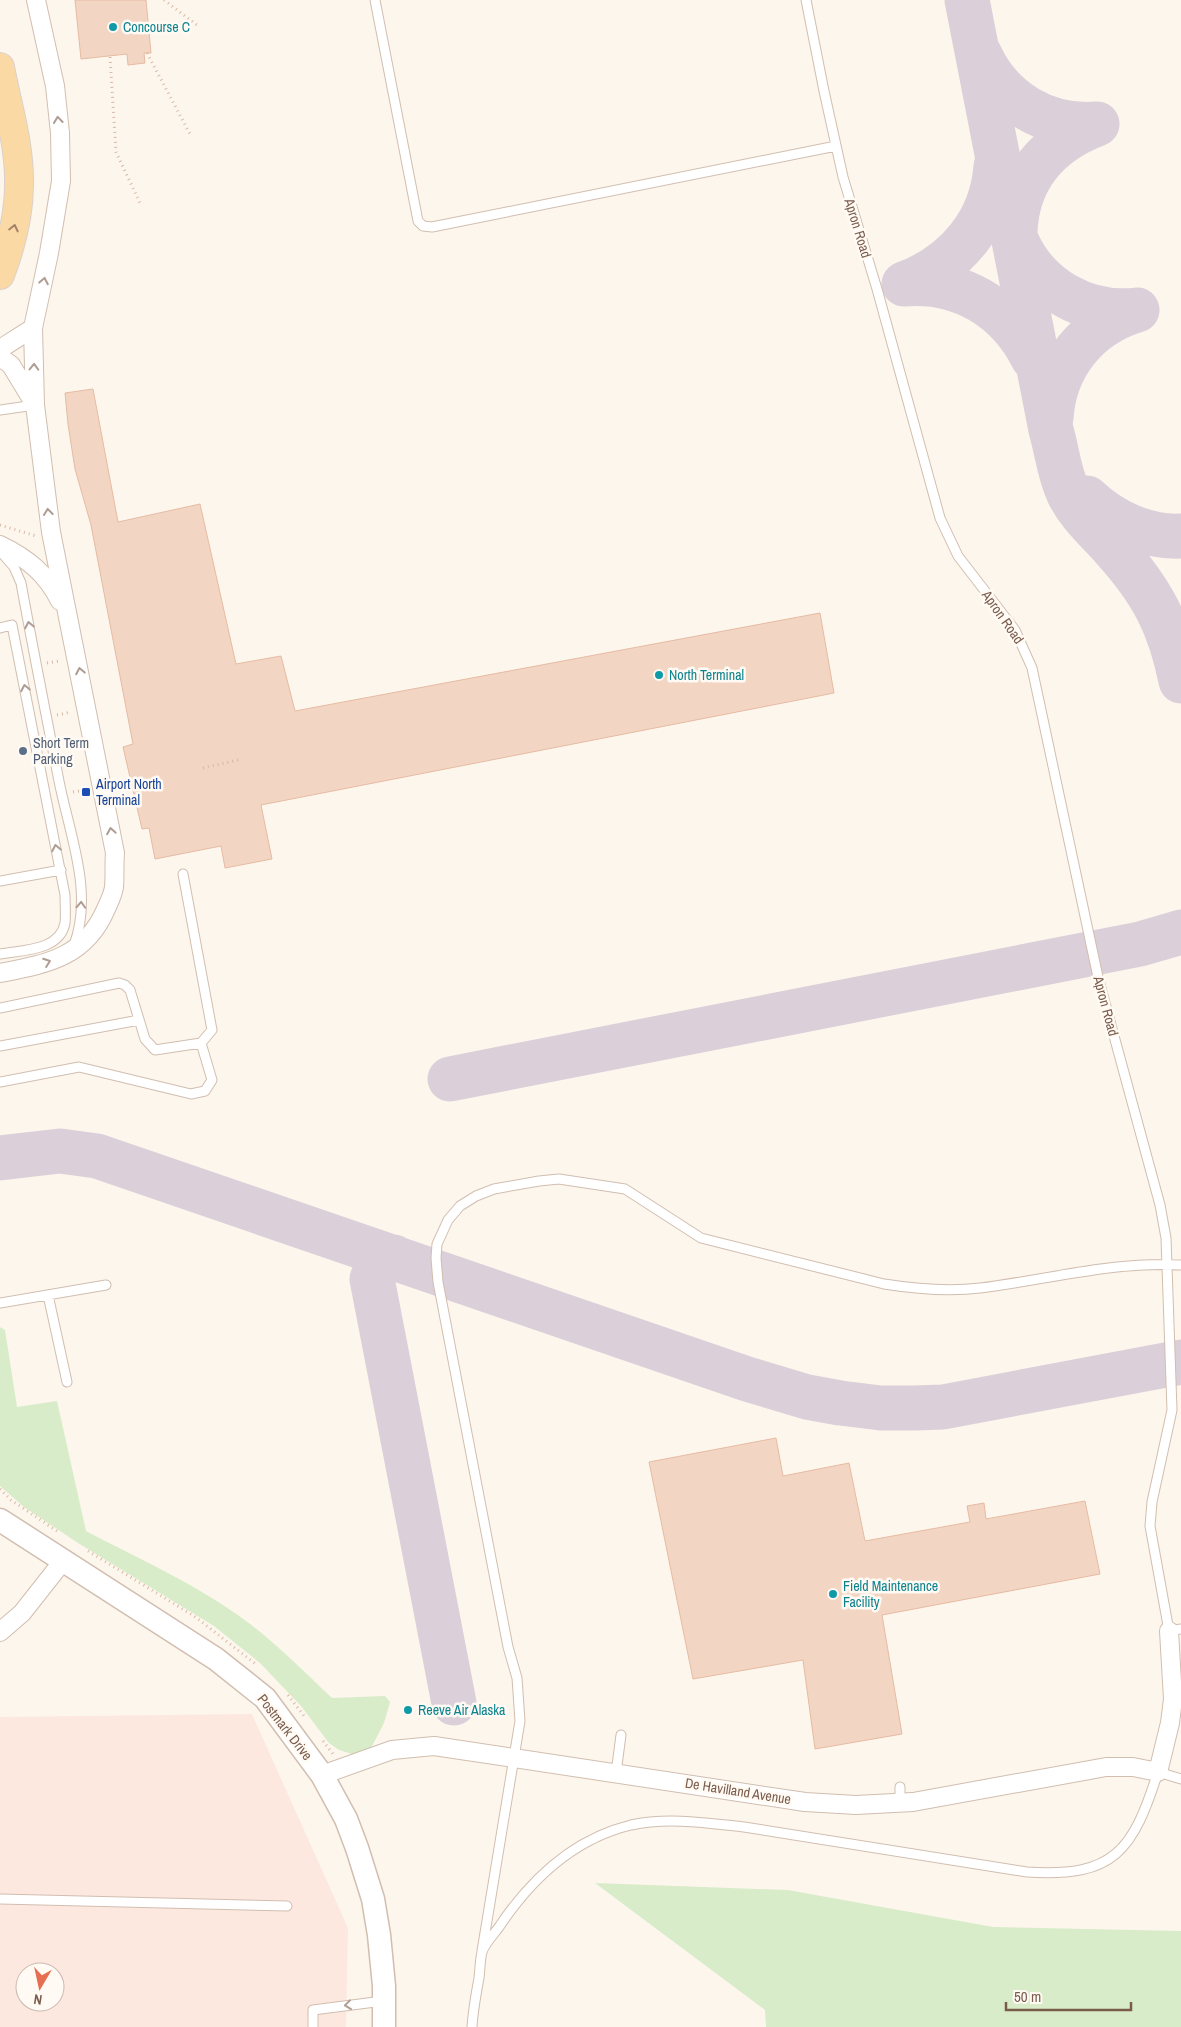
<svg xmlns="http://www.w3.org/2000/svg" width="1181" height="2027" font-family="'Archivo Narrow',sans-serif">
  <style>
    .commercial { fill: #fde8e0; fill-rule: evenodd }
    .green { fill: #d8ecc9 }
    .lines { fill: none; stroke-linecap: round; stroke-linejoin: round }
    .taxiway { stroke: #dbcfda; stroke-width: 45 }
    .building { fill: #f3d5c3; stroke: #e6bba3 }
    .service-casing { stroke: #d1beb0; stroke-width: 11 }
    .minor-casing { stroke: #d1beb0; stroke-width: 20 }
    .tertiary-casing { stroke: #d1beb0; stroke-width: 25 }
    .primary-casing { stroke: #dad1cd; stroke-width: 30 }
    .path { stroke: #d9b8a5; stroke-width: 3; stroke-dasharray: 1 4; stroke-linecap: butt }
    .service { stroke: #fff; stroke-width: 9 }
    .minor { stroke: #fff; stroke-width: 18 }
    .tertiary { stroke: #fff; stroke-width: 22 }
    .primary { stroke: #fbd9a5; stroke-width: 28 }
    .oneway { stroke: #af9d94 }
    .oneway2 { stroke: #a18267 }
    .culture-dot { fill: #0f9aa8; stroke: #fffaf3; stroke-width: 2 }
    .service-dot { fill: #5c6f8a; stroke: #fffaf3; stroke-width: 2 }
    .transit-dot { fill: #1a4fb4; stroke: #fffaf3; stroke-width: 2 }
    .labels { text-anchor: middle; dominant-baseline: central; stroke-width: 5; stroke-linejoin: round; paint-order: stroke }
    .culture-label { font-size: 14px; fill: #0d838f; stroke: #fffaf3; text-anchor: start }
    .street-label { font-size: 14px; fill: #7a5c4d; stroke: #fffaf3 }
    .service-label { font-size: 14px; fill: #4e5e75; stroke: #fffaf3; text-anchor: start }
    .transit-label { font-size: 14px; fill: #164399; stroke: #fffaf3; text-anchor: start }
  </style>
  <rect width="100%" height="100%" fill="#fdf6ec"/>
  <!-- commercial -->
  <path class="commercial" d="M252,1714L348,1928L346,2027H0V1717ZM25,1972H55V2002H25Z"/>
  <!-- green -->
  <path class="green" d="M0,1327L5,1330L17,1407L57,1401L86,1531C139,1559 198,1585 246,1621C277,1644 304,1672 332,1698L385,1696L390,1702L384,1723L371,1748L352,1754L339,1750L329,1743L301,1706L260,1663L214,1626L78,1543L24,1507L0,1486Z
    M595,1883L788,1890L993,1927L1181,1931V2027H766L765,2010Z"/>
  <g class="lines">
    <!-- taxiway -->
    <path class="taxiway" d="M967,0L1051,430C1057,450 1059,473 1068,492C1078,514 1098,531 1113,548C1152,591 1170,625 1181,681
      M980,55C1001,101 1046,128 1097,124
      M996,166C992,222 956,265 904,284C960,279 1008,308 1033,358
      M1015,232C1017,178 1047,143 1097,124
      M1017,242C1038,289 1087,316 1137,310
      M1051,418C1054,366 1087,325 1137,310
      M1087,498C1111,521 1147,538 1181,536
      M450,1079L1140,944L1181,932
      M0,1158L60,1151L97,1156L747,1379L807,1397L840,1403L881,1408H915L943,1407L1181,1362
      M394,1257C382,1262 377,1267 372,1279L454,1703"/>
  </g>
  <!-- building -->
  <path class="building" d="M75,0H146L151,53H144L145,63L128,65L127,54L81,59Z
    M93,389L118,522L200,504L236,664L281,656L295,711L820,613L834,693L261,805L272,859L225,868L221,846L155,859L149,828L142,829L123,747L133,744L91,525L75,469L68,424L65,393Z
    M776,1438L783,1476L849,1463L865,1541L970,1522L967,1506L984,1503L986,1519L1085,1501L1100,1574L882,1615L902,1734L815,1749L803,1660L693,1679L649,1462Z"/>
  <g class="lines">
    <defs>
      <path id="service" d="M375,0L418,221L423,226L432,227L836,146
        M806,0L824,91L843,177L877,289L940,518L958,556L1015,630L1032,668L1098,977L1160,1205L1166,1238L1172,1410L1152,1502L1150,1526L1169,1631L1181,1629
        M0,410L35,405
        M0,551L14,567L21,583C33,649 46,715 59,781C69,833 94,892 74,945
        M0,628L12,625L65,895C65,904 66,914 65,923C60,951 22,950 0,954
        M0,881L61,870
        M0,1008L119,983L125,985L130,990L145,1039L155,1050L201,1043
        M0,1046L139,1020
        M0,1082L79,1067L191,1094L205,1091L212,1080L201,1043L212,1030L183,874
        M48,1295L67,1382
        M0,1303L106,1285
        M616,1773L621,1735
        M900,1787V1803
        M0,1899L287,1906
        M482,1951L520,1721L517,1678L508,1647L438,1282L436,1258L437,1244L448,1220L460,1206L476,1196L494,1189L539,1181L559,1179L625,1189L701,1238L884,1284C916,1289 948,1292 980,1288C1047,1280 1113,1261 1181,1265
        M313,2027V2010L383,2001
        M472,2027C473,2011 476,1994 479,1978C480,1970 480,1960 482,1952C485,1943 494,1934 499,1927C531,1879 573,1839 631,1825C668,1817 707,1823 744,1827L1027,1872C1115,1878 1133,1850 1158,1772L1181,1779"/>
      <path id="minor" d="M0,349L33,328
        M0,357L11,365L34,403
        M0,545C27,558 47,574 60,601
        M0,973C46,964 85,958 106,909C109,902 113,895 114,887C115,876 114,864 115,853L51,532L35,405L33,328L49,253L61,181L60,133L55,86L36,0
        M0,1632L22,1613L63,1561
        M322,1775L392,1750L434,1746L805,1802L856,1805L913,1802L1106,1767H1133L1158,1772L1170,1723L1173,1699L1169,1631"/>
      <path id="tertiary" d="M0,1520L216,1659L265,1698L322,1775L346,1819L357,1848L373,1899L379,1935L384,1986V2027"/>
      <path id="primary" d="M0,67C7,105 20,145 19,185C19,215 11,246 0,275"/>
    </defs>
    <!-- service casing -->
    <use href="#service" class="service-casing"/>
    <!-- minor casing -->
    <use href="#minor" class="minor-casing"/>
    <!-- tertiary casing -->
    <use href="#tertiary" class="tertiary-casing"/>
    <!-- primary casing -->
    <use href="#primary" class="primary-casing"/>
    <!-- path -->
    <path class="path" d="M164,0L197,25
      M147,53L191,136
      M110,57L116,152L140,203
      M0,525L36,536
      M47,663L60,661
      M57,715L71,712
      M203,768L238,760
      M73,792L86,790
      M0,1489L11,1500L60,1533
      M88,1551L194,1616L257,1665
      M288,1695L304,1716
      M323,1741L333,1754"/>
    <!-- service -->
    <use href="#service" class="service"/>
    <!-- minor -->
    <use href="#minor" class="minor"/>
    <!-- tertiary -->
    <use href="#tertiary" class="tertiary"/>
    <!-- primary -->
    <use href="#primary" class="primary"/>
  </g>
  <!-- one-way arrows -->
  <defs><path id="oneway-chevron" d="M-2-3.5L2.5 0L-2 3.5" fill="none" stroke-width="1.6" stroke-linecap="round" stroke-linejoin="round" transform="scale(1.25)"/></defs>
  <g class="oneway">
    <use href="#oneway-chevron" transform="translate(58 120) rotate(-96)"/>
    <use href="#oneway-chevron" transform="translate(44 281) rotate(-79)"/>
    <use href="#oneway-chevron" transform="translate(34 367) rotate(-89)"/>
    <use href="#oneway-chevron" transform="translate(48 512) rotate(-97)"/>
    <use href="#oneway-chevron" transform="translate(29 625) rotate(-101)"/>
    <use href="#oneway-chevron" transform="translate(80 671) rotate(-101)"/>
    <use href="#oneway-chevron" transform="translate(25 688) rotate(-101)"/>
    <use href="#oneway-chevron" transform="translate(111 831) rotate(-100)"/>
    <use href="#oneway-chevron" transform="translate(56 848) rotate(-101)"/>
    <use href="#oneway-chevron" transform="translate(81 905) rotate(-87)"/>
    <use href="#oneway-chevron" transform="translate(47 962) rotate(-20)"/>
    <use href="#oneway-chevron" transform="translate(348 2005) rotate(173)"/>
  </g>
  <use class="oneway2" href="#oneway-chevron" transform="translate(14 228) rotate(-77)"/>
  <!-- markers -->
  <g class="culture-dot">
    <circle cx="113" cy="27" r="5"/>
    <circle cx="659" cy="675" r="5"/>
    <circle cx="833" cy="1594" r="5"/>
    <circle cx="408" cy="1710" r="5"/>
  </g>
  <circle class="service-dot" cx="23" cy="751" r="5"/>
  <rect class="transit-dot" x="81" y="787" width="10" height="10" rx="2.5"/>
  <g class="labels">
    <!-- culture labels -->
    <g class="culture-label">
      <text x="123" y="27">Concourse C</text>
      <text x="669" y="675">North Terminal</text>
      <text x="843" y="1586">Field Maintenance<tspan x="843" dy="16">Facility</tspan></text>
      <text x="418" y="1710">Reeve Air Alaska</text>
    </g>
    <!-- street labels -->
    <g class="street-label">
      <text transform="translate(858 228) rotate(73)">Apron Road</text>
      <text transform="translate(1003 617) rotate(55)">Apron Road</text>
      <text transform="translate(1106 1006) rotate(75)">Apron Road</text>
      <text transform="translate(285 1727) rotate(52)">Postmark Drive</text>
      <text transform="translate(738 1791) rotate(9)">De Havilland Avenue</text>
    </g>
    <!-- service labels -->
    <g class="service-label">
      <text x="33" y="743">Short Term<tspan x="33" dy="16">Parking</tspan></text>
    </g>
    <!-- transit labels -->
    <g class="transit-label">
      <text x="96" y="784">Airport North<tspan x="96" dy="16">Terminal</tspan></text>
    </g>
  </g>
  <!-- north arrow -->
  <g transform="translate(40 1987) rotate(189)"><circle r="24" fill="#fffaf3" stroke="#cabbb1"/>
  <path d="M0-4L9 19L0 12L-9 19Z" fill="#e76f51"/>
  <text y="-8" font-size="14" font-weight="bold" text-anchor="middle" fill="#7a5c4d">N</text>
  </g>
  <!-- scale -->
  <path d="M1006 2002v8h125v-8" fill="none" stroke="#7a5c4d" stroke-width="2.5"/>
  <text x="1014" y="2002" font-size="15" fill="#7a5c4d" stroke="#fffaf3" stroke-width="4" paint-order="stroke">50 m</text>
</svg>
